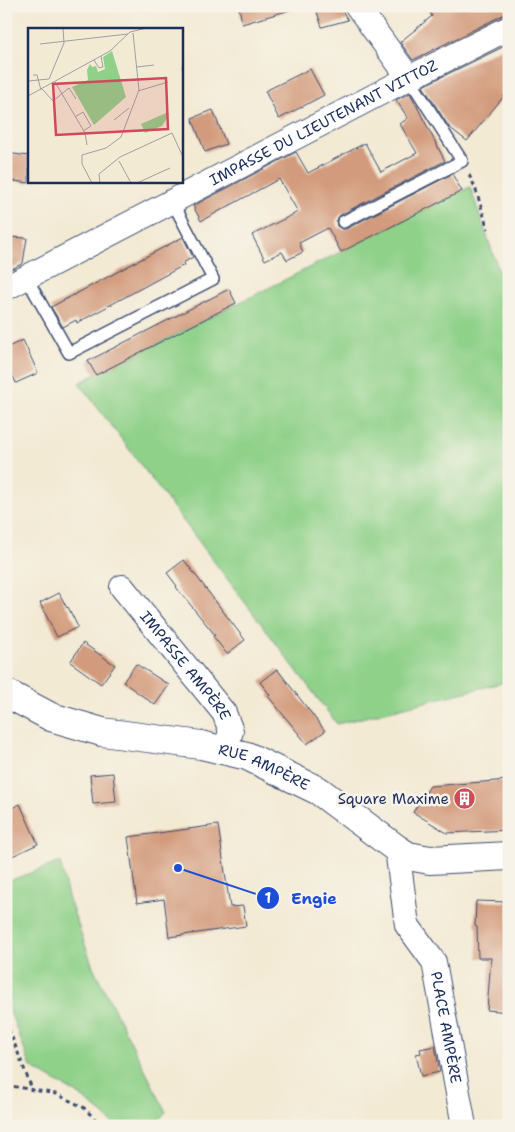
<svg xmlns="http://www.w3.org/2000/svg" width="515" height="1132" font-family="'Shantell Sans',sans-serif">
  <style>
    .green { fill: #8fd189; stroke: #558074 }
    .building { fill: #d39b7d }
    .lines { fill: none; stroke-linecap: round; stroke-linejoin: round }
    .service-casing { stroke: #3b4b70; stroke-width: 14 }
    .minor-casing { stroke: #3b4b70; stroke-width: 26 }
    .tertiary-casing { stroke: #3b4b70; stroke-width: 30 }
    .path { stroke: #3b4b70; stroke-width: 3; stroke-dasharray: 4 4; stroke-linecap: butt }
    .service { stroke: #fff; stroke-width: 11 }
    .minor { stroke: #fff; stroke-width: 24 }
    .tertiary { stroke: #fff; stroke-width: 28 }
    .labels { text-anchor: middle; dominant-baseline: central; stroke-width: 5; stroke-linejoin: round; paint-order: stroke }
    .street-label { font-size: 15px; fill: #1b2f5e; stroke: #f7f3e8 }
    .poi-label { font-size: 15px; fill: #1b2f5e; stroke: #f7f3e8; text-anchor: end }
    .inset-road { fill: none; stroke: #9d9fa5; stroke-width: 1 }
    .view { fill: #d1495b; fill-opacity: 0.15; stroke: #d1495b; stroke-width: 2.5 }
    .inset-edge { fill: none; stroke: #1b2f5e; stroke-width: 2.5 }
    .leader { fill: none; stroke: #1d4ed8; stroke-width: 2 }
    .callout-dot { fill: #1d4ed8; stroke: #f7f3e8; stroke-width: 2 }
    .mark-label { font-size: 15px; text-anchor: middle; font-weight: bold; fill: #fff }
    .callout-label { font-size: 16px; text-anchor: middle; font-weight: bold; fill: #1d4ed8; stroke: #f7f3e8; stroke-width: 5; stroke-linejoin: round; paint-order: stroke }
  </style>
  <rect width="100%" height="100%" fill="#f7f3e8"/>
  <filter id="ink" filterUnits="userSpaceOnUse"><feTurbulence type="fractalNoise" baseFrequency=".02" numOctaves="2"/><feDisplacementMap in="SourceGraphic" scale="10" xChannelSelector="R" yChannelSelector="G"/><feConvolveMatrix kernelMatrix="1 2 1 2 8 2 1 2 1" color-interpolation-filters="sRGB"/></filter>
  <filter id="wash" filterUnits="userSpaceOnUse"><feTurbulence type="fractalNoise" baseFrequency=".0096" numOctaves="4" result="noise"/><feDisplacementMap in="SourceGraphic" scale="20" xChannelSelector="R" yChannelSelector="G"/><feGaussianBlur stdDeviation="1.12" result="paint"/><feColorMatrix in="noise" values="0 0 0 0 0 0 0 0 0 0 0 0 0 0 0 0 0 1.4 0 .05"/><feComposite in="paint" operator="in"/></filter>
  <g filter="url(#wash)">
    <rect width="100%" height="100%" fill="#f3ead4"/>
    <!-- green -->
    <path class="green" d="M470,187L509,300V681L337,724L79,383Z
      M60,862L68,897L93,967L166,1112L153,1126H115L102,1113L76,1093L31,1067L6,1001V882Z"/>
    <g id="blocks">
      <!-- building -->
      <path class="building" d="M239,6H290V10L242,24Z
        M335,6H339L348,20L322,27L317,12Z
        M426,6H509V12L413,60L400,42L432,16Z
        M509,44V90L467,141L449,127L423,86Z
        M310,69L324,95L279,119L265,91Z
        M410,93L445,161L340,215L336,221L337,226L342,229H346L452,174L462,191L341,252L328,228L299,243L303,252L287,260L282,252L265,260L252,235L298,212L279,179L201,221L193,206L296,152L308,173L365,143L381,172L417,153L400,124L408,118L396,100Z
        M213,110L226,144L205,152L192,118Z
        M6,153L29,156V183L6,180Z
        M6,237L27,238L23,263L6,272Z
        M183,237L193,257L183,263L184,265L77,323L76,320L63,327L51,307Z
        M229,289L236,303L96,375L88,361Z
        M23,340L38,373L16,383L6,362V348Z
        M184,560L245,640L227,654L213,636L215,635L176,587L177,586L167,573Z
        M59,593L67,608L68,607L78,627L57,637L40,603Z
        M83,643L115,665L101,684L70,662Z
        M136,664L169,685L155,705L123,682Z
        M277,669L325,731L307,744L268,696L270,695L260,682Z
        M113,773L116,802L93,804L90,775Z
        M509,780V830L447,833L413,812L430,786Z
        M20,804L38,844L6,859V811Z
        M218,825L230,907L243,906L246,926L169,937L164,899L137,903L128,837Z
        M476,901L508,902L509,1012L487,1010L491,958H478L477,927L475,926Z
        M435,1046L440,1072L421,1076L416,1054L421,1053L420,1049Z"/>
    </g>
  </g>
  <g filter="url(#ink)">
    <use href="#blocks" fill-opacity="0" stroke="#3b4b70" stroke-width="1"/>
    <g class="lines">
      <defs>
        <path id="service" d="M343,222L462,161L409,78
          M26,277L69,353L213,279L172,201"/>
        <g id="minor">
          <path d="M357,6L409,78"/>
          <path id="s1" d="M6,288L409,78L509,28"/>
          <path id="s2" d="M122,587L224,713L231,731L225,751"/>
          <path id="s3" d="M397,849L407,925L434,962L464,1126"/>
        </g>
        <g id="tertiary">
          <path id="s4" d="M6,693L51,717L102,732L201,745L247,756L319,791L397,849L408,856L430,860L509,856"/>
        </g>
      </defs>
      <!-- service casing -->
      <use href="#service" class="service-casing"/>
      <!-- minor casing -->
      <use href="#minor" class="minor-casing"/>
      <!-- tertiary casing -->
      <use href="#tertiary" class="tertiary-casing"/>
      <!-- path -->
      <path class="path" d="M469,175L475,187L488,229
        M6,1022L32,1089
        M6,1085L56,1094L83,1107L102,1126"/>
      <!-- service -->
      <use href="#service" class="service"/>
      <!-- minor -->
      <use href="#minor" class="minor"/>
      <!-- tertiary -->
      <use href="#tertiary" class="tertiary"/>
    </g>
  </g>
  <!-- icons -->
  <defs>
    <symbol id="building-disc" viewBox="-11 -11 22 22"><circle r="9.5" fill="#d1495b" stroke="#f7f3e8"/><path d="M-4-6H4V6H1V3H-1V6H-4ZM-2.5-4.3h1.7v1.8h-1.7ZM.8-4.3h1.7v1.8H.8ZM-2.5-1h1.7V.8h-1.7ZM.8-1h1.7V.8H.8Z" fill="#fff"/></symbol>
  </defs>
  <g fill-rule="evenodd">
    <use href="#building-disc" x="452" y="786" width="25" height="25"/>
  </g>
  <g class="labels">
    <!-- street labels -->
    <g class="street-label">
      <text stroke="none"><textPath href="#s1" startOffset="358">IMPASSE DU LIEUTENANT VITTOZ</textPath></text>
      <text stroke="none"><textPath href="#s2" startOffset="101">IMPASSE AMPÈRE</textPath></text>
      <text stroke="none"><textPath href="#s4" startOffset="271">RUE AMPÈRE</textPath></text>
      <text stroke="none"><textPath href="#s3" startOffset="189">PLACE AMPÈRE</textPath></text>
    </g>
    <!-- poi labels -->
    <g class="poi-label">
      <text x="449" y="799">Square Maxime</text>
    </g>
  </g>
  <!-- overview -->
  <g transform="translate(28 28)">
    <rect width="155" height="155" fill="#f3ead4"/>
    <path d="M84,23L98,69L66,97L44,59L60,52L59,42L62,36L64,39L68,38L70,44L77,41L75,29ZM138,85L141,87L134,98L117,105L113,96Z" fill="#8fd189"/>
    <path class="inset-road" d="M12,16L100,6M66,32L71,40L75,39L73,28M109,39L126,37M154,43L155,28M5,47H9L13,62M21,51L36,15L35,0M0,53L21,51M27,54L57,105L59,117M14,61L25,73L41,60L48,71M110,63L140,54M0,68L82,23L102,4L119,0M47,89L55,84L63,98L55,103M86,92L101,80M91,133L103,155M64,155L54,136V127L78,120L93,109L111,62L105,5M72,155L71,146L92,129L144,105L155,129M109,155L142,140"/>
    <path class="view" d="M138,50L140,101L28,107L25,56Z"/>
    <rect width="155" height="155" class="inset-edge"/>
  </g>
  <!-- callouts -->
  <path class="leader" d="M178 868L268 898"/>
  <g class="callout-dot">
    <circle cx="178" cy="868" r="5"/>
    <circle cx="268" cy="898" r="12"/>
  </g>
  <g class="mark-label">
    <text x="268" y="903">1</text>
  </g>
  <g class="callout-label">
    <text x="314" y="904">Engie</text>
  </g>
  <!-- margin -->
  <rect width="515" height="1132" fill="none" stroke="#f7f3e8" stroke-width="25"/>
</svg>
